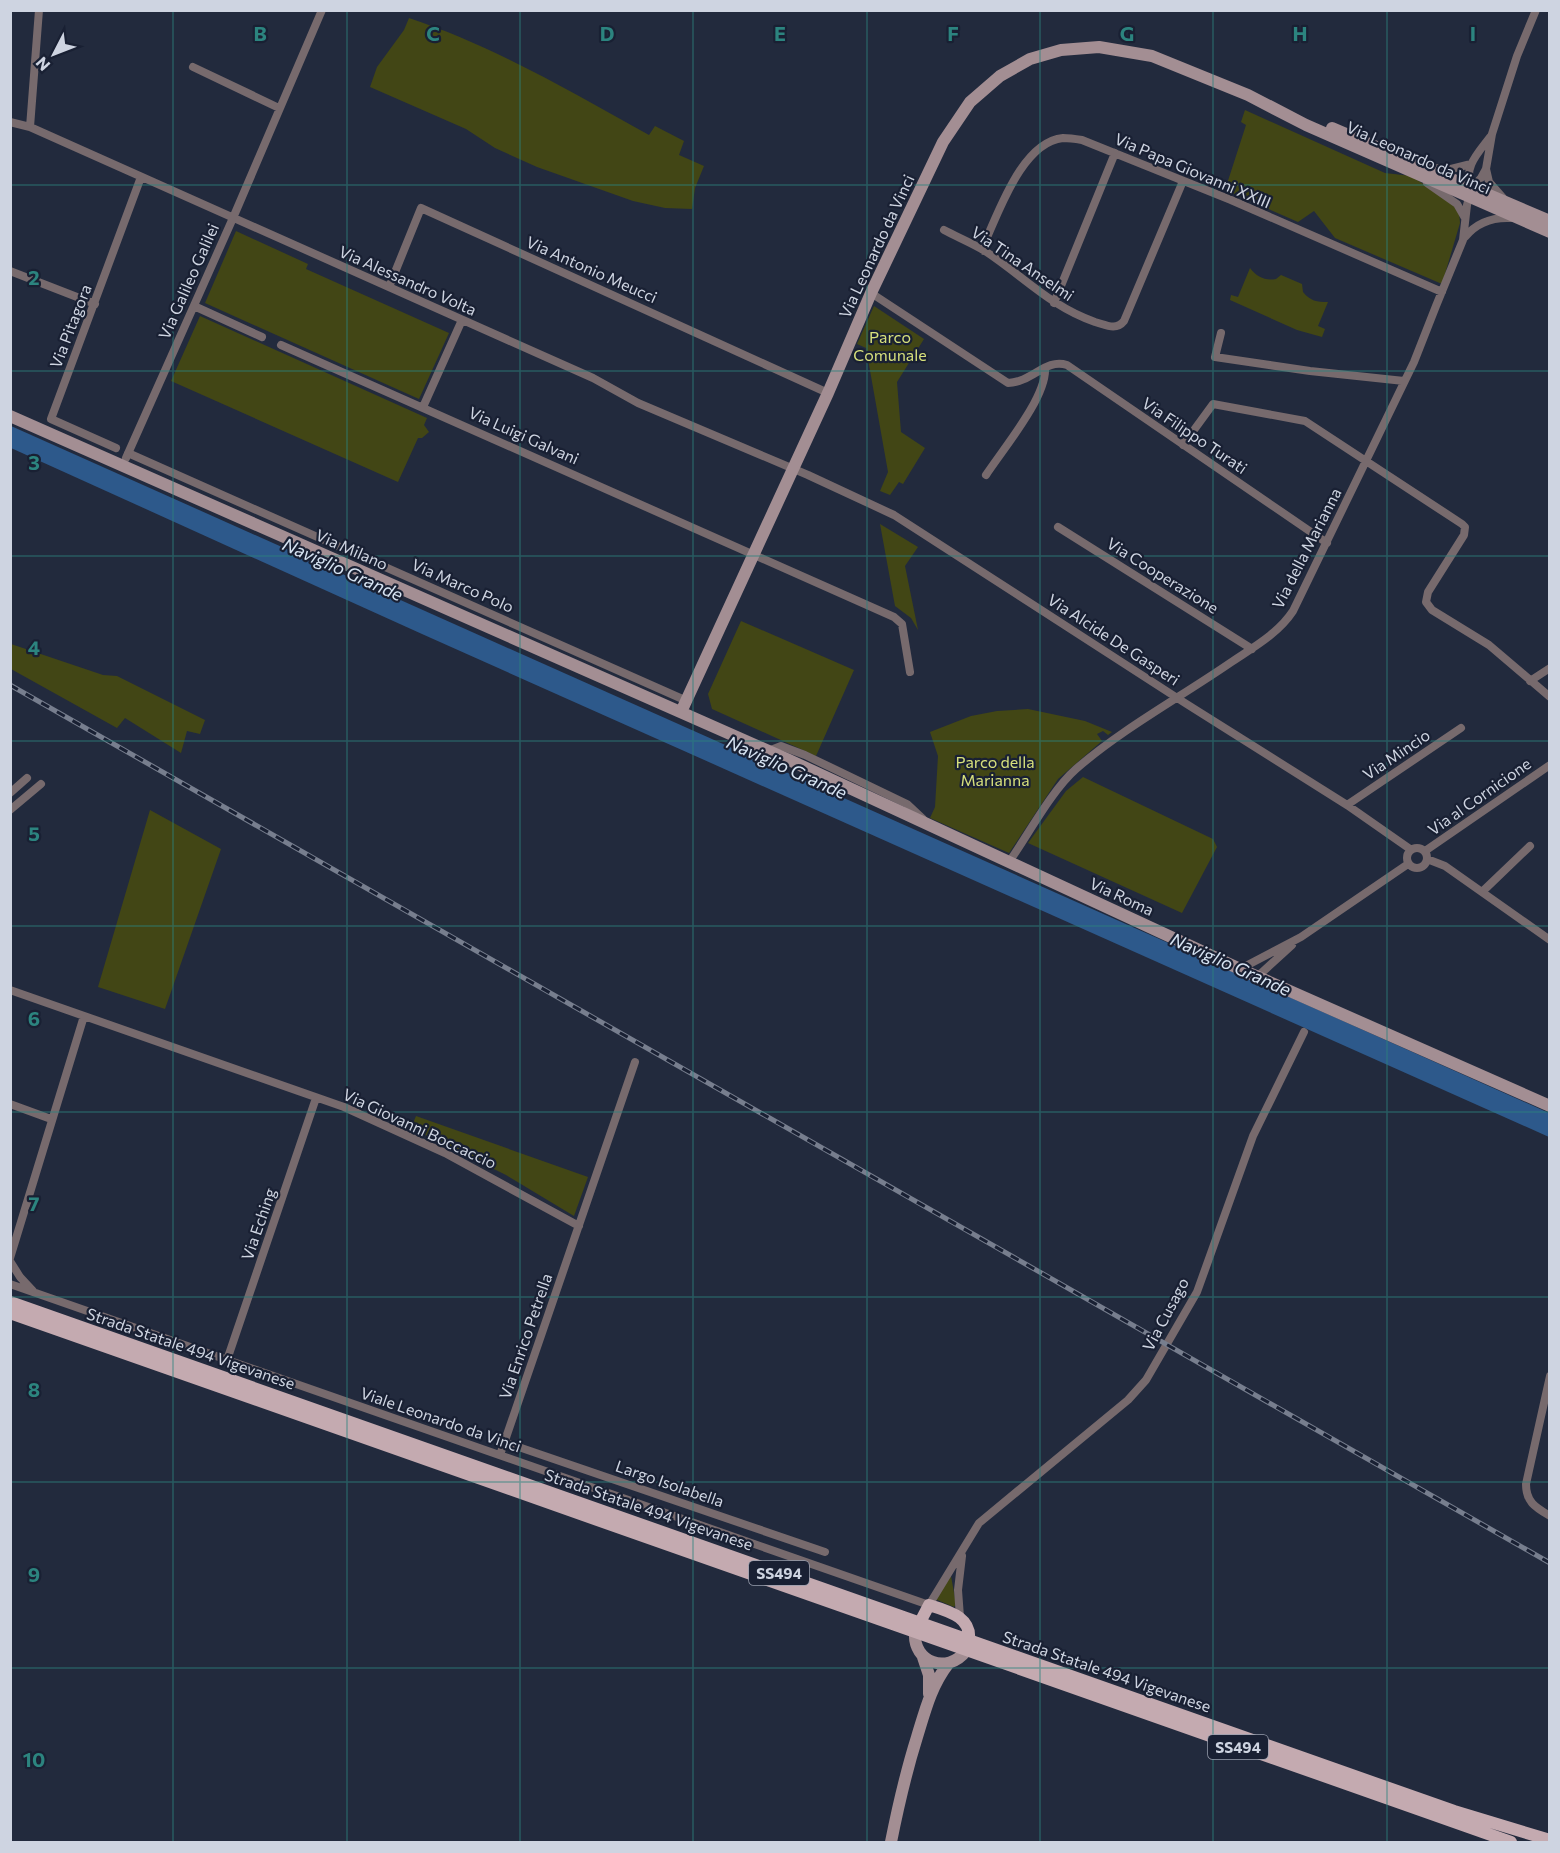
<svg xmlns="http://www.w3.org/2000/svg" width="1560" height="1853" font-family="Commissioner,sans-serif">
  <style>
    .green { fill: #424615 }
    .water { fill: #2d598b }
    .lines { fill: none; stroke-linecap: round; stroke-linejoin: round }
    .street { stroke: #776a6d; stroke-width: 8 }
    .secondary { stroke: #a38e93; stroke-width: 12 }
    .primary { stroke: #c4aab0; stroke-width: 12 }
    .rail-casing { stroke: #777e8e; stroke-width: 5 }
    .rail { stroke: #192033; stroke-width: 3; stroke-dasharray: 9; stroke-linecap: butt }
    .grid { fill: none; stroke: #2c847f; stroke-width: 1.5; stroke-opacity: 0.55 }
    .labels { text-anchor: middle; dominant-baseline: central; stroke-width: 4.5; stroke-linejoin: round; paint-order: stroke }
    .shield { fill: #192033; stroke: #989ead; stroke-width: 1.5 }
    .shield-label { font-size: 15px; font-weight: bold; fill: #ced4e1 }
    .street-label { font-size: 16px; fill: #ced4e1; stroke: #192033 }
    .park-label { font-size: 16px; fill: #d7e07c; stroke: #192033 }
    .water-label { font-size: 18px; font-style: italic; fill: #d7e4f3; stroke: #192033 }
    .grid-label { font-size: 20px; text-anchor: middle; font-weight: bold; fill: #2c847f; stroke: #192033; stroke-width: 4.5; stroke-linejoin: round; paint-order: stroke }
  </style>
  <rect width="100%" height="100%" fill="#222a3d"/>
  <!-- green -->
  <path class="green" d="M409,18C494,46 571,92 649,135L655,126L684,141L679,155L704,166L695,188L692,209L665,208L633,201L537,167L495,148L466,129L370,87L377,67L404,30Z
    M1245,110L1385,173L1411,176L1447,199L1459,211L1460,223L1442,284L1335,238L1314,211L1298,222L1225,190L1246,125L1241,122Z
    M236,231L308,264L306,269L449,333L419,399L205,303Z
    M1250,268C1257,277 1265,281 1276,279L1281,275L1302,284L1303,292C1310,301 1317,302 1328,302L1318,326L1325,329L1322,337L1297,330L1230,300L1231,295L1238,297Z
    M874,306L924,339L897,382L901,432L925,448L903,484L899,482L890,495L880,491L888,472L866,348L857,344Z
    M200,316L427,418L424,425L429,432L422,438H418L398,482L171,381Z
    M880,524L918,547L905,566L918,630L911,618L895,606Z
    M741,621L854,670L816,756L712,709L708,694Z
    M11,644L103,675L117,676L205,720L200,734L187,731L181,753L125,718L117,728L11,669Z
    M1028,709L1085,721L1112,732L1108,735L1103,731L1097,734L1102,741L1058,779L1009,853L930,818L935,807L938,756L930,732L971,716L997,711Z
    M1083,777L1213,839L1217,847L1182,913L1028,843L1066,791Z
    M150,810L221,849L165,1009L98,987Z
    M416,1116L588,1177L574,1216L506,1175L411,1128Z
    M951,1576L956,1604L954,1607L935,1599Z"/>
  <!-- water -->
  <path class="water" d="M11,426L1549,1113V1137L422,634L11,448Z"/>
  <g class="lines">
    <!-- street -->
    <path class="street" d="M193,67L279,108
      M10,122L30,127L593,378L638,403L808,475L894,515L1185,703L1347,805L1410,849
      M30,127L39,10
      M1434,168L1451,169L1471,164
      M1486,169L1489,182L1503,198
      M1427,183L1457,204L1465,218
      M1472,187C1462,168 1479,152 1490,137
      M944,230C957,237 972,243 985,251C1023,276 1051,307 1095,322C1106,325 1116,331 1124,321L1183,181
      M1465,237C1477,222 1492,217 1511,218
      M984,251V244C999,212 1022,142 1063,138C1069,138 1076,139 1082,140L1231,200L1442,292
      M10,271L95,304
      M389,287L421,208L828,393
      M871,293L1008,383C1033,382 1045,358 1067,365L1327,543
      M1054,303L1115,153
      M194,306L262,337
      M1221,333L1215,357L1310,371L1404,381
      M281,345L894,617L902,624L910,672
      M423,407L462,320
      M1183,445L1213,404L1305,421L1462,524L1465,527L1464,535L1428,592L1426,602L1432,610L1489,645L1550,697
      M116,448L51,419L141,177
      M128,453L687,701
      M126,458L233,218L322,10
      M986,475C1003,449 1047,397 1045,368
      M1058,527L1252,649
      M1530,681L1550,668
      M768,751L781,746L805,755L907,804L923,819
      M10,793L27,778
      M1347,805L1461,728
      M10,810L41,784
      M1407 858a10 10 0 1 1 20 0a10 10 0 1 1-20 0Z
      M1425,851L1550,765
      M1427,859L1445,866L1550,940
      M1009,862C1028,835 1052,790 1076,769C1122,729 1179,698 1230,663C1252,648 1278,634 1293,611L1414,362L1436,306L1463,240L1467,205L1472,187L1481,178L1486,169L1492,134L1517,56L1536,10
      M1483,891L1530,846
      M1240,969L1301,937L1408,864
      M1257,977L1292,945
      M10,990L344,1107L445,1153L579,1226
      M10,1104L51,1119
      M10,1258L84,1016
      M10,1261L20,1277L33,1291
      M10,1284L929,1605L979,1523L1128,1400L1146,1380L1197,1292L1253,1136L1304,1032
      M227,1360L316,1098
      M1550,1376L1526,1484C1526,1502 1535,1507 1550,1516
      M504,1442L825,1552
      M500,1455L635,1062
      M960,1617L958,1590L962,1556"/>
    <!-- secondary -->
    <path class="secondary" d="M1332,128L1550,221
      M10,416L789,760L1240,969L1550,1106
      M681,712L828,393L871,293L943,142L970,102L1000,76L1030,59L1061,50L1099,47L1152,56L1248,95L1306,125L1550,232
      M915,1633C913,1662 947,1675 966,1651
      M923,1657L929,1675V1694
      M891,1842C898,1807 906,1772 917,1737C925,1711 931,1686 948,1664"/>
    <!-- primary -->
    <path class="primary" d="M10,1302L1454,1811L1550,1840
      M10,1313L1511,1842
      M917,1628L929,1605C949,1611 975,1618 968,1645"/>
    <defs>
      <path id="rail" d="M10,685L1550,1563"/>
    </defs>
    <!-- rail casing -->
    <use href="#rail" class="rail-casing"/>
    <!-- rail -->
    <use href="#rail" class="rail"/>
  </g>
  <!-- grid -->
  <path class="grid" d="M173,10V1842M347,10V1842M520,10V1842M693,10V1842M867,10V1842M1040,10V1842M1213,10V1842M1387,10V1842M10,185H1550M10,371H1550M10,556H1550M10,741H1550M10,926H1550M10,1112H1550M10,1297H1550M10,1482H1550M10,1668H1550"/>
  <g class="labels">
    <!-- shield labels -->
    <g class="shield">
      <rect x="749" y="1561" width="60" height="24" rx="4.5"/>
      <rect x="1208" y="1735" width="60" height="24" rx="4.5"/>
    </g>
    <g class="shield-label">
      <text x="779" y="1573">SS494</text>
      <text x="1238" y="1747">SS494</text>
    </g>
    <!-- street labels -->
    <g class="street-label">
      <text transform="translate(1419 157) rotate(24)">Via Leonardo da Vinci</text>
      <text transform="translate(1193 170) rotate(23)">Via Papa Giovanni XXIII</text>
      <text transform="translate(876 246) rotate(-65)">Via Leonardo da Vinci</text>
      <text transform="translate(1023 263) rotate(34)">Via Tina Anselmi</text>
      <text transform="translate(592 269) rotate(24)">Via Antonio Meucci</text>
      <text transform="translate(408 280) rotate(24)">Via Alessandro Volta</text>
      <text transform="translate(188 281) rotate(-66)">Via Galileo Galilei</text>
      <text transform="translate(70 326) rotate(-69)">Via Pitagora</text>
      <text transform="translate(524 435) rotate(24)">Via Luigi Galvani</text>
      <text transform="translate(1195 435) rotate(34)">Via Filippo Turati</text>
      <text transform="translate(1306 548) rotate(-63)">Via della Marianna</text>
      <text transform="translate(352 549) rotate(24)">Via Milano</text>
      <text transform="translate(1163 575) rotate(32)">Via Cooperazione</text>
      <text transform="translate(463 585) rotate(24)">Via Marco Polo</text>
      <text transform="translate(1114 639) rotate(33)">Via Alcide De Gasperi</text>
      <text transform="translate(1396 754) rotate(-34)">Via Mincio</text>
      <text transform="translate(1479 796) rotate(-35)">Via al Cornicione</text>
      <text transform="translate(1122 896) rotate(25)">Via Roma</text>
      <text transform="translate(420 1128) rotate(25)">Via Giovanni Boccaccio</text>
      <text transform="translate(258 1224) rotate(-71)">Via Eching</text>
      <text transform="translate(1165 1314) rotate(-62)">Via Cusago</text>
      <text transform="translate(525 1336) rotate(-71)">Via Enrico Petrella</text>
      <text transform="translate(191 1348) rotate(19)">Strada Statale 494 Vigevanese</text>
      <text transform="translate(441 1419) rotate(19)">Viale Leonardo da Vinci</text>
      <text transform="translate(670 1483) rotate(19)">Largo Isolabella</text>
      <text transform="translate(649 1509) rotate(19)">Strada Statale 494 Vigevanese</text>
      <text transform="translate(1107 1671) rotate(19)">Strada Statale 494 Vigevanese</text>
    </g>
    <!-- park labels -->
    <g class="park-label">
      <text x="890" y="336">Parco<tspan x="890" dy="18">Comunale</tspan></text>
      <text x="995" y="761">Parco della<tspan x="995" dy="18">Marianna</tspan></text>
    </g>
    <!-- water labels -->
    <g class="water-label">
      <text transform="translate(343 569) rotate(24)">Naviglio Grande</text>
      <text transform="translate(787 767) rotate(24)">Naviglio Grande</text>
      <text transform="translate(1231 964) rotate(24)">Naviglio Grande</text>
    </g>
  </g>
  <g class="grid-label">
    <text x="260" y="41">B</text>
    <text x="433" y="41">C</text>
    <text x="607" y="41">D</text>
    <text x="780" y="41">E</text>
    <text x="953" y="41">F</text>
    <text x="1127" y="41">G</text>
    <text x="1300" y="41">H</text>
    <text x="1473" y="41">I</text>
    <text x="34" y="285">2</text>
    <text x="34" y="470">3</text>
    <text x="34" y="655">4</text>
    <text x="34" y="841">5</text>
    <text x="34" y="1026">6</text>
    <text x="34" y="1211">7</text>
    <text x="34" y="1397">8</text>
    <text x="34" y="1582">9</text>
    <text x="34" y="1767">10</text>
  </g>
  <!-- border -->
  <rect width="1560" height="1853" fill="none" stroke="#ced4e1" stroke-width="24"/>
  <!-- north arrow -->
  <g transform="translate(54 54) rotate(228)" stroke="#192033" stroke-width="4.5" paint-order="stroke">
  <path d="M0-4.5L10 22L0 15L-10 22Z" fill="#ced4e1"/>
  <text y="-9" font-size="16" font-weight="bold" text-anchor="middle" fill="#ced4e1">N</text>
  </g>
</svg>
